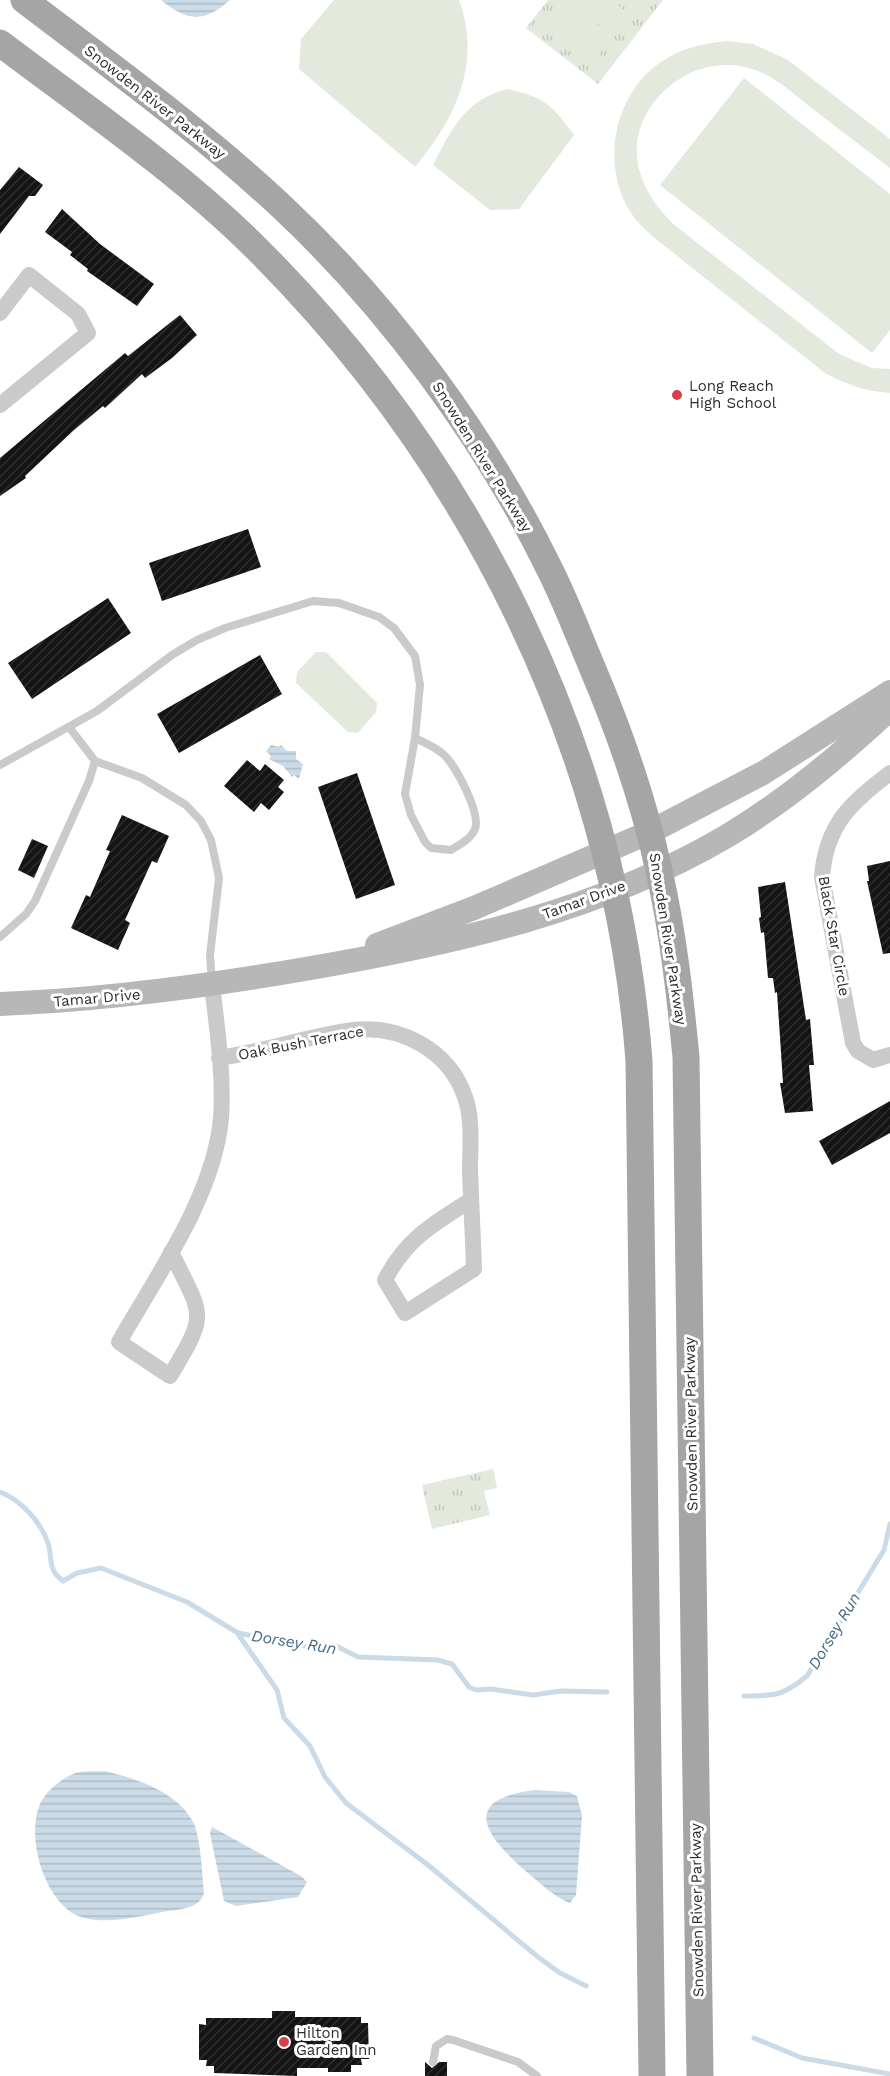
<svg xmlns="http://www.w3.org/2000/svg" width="890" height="2076" font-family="'Work Sans',sans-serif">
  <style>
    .park { fill: url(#park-tufts) }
    .pitch { fill: #e3e9dc }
    .water { fill: url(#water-rules) }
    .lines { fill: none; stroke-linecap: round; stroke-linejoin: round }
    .stream { stroke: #cadbe7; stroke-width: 5 }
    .building { fill: url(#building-hatch) }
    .lane { stroke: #cacaca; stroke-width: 8 }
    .street { stroke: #cacaca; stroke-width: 16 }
    .secondary { stroke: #b7b7b7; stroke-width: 24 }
    .primary { stroke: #a5a5a5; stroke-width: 27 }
    .poi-dot { fill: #d24248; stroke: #fff; stroke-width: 2 }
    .labels { text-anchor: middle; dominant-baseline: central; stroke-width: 6; stroke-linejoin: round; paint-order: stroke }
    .street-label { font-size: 15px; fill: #2d2d2d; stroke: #fff }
    .poi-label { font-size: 15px; fill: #2d2d2d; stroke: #fff; text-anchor: start }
    .water-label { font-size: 16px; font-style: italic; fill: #446b86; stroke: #fff }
  </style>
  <defs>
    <pattern id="park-tufts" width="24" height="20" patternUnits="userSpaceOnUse" patternTransform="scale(1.5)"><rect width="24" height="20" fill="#e3e9dc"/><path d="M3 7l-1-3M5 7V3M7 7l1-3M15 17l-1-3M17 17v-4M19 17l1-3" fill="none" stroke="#c3c8bd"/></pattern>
    <pattern id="water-rules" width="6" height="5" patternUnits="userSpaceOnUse" patternTransform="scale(1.5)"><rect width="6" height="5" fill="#cadbe7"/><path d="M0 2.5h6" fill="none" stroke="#aebcc6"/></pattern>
    <pattern id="building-hatch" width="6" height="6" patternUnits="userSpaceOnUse" patternTransform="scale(1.5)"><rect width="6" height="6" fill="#141414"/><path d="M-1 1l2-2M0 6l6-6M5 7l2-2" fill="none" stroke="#2e2e2e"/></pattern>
  </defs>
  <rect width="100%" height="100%" fill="#fff"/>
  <!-- park -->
  <path class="park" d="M548,0H663L598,84L526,28Z
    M493,1469L497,1488L484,1491L490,1515L432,1529L422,1485Z"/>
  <!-- pitch -->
  <path class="pitch" d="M334,0H459C482,62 456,119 415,167L299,69L301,39Z
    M567,0H611L630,15L613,36Z
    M562,7L608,43L591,65L545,29Z
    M726,41L753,44L788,60L890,139V168C865,149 839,129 814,110C794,94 774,75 749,68C690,51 624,107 639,169C645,192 657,207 672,223L839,354L872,368L890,369V393C865,391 847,385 825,373L657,240C650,234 643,228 637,221C600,176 610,103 654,67C675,50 699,44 726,41Z
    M744,78L890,194V330L872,353L660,185Z
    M508,89C546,98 551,104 574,135L519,209L490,210L433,165C452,129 465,99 508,89Z
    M316,652H326L377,703L376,712L358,733L348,732L296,683L297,672Z"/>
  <!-- water -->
  <path class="water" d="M161,0H230C204,23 188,22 161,0Z
    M271,745L279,747L281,745L287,751H296V759L303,764L299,779L294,775L292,777L283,766L269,759L271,756L266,751Z
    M105,1771C137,1779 179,1792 194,1824C201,1841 202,1873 204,1893C199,1910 178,1909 162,1912C138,1917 99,1926 76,1915C43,1898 26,1836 40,1804C46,1791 60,1780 73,1774C82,1770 96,1772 105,1771Z
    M534,1790L569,1792L577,1796L582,1816L576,1895L570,1903C554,1897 541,1884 528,1873C487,1838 457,1800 534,1790Z
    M212,1827L301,1876L307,1882L298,1897L236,1906L224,1901L210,1833Z"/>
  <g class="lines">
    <!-- stream -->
    <path class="stream" d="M0,1492C20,1499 41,1522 48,1543C53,1559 47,1569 63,1581L77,1573L101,1568L187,1602L238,1633L316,1648L334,1645L358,1657L438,1660L452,1664L469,1687L476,1690L491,1689L533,1695L561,1691L607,1692
      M238,1634L277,1690L284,1718L310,1746L325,1777L346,1803L428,1865L538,1957L560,1973L586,1986
      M744,1696C774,1696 783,1696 807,1676L884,1550L890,1524
      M754,2038L802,2058L890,2074"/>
  </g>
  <!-- building -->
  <path class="building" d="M19,167L43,185L35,196H29L0,234V190Z
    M62,209L100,244L154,284L137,306L87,271L88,269L70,255L72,252L45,232Z
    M180,315L197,335L172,358L145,378L142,374L105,408L103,406L74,430L25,476L26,478L0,496V458L125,353L128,356Z
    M248,529L261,567L162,601L149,563Z
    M108,598L131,633L32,699L8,663Z
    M260,655L282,694L179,753L157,714Z
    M247,760L260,771L265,764L284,780L278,787L284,792L269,810L261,803L254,812L224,786Z
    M357,773L395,885L356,899L318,787Z
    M122,815L169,836L157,863L152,861L125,920L130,923L118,950L71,928L86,895L90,897L110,851L106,850Z
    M32,839L48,846L34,878L18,870Z
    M890,861V953L883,954L867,881H869L867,866Z
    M785,882L806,1020L810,1019L814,1065H809L813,1111L785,1113L780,1083H783L777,992L775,993L773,978H768L764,932L761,933L759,918L761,917L758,887Z
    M890,1101V1133L832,1165L819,1141Z
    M272,2011H295V2017H361V2023H368L369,2059H361L362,2065H351V2072H328V2068H297V2076L214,2073V2066H206L207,2060H199V2024L206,2025V2018H272Z
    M425,2062L432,2068L439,2062H447V2076H425Z"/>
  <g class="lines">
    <!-- lane -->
    <path class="lane" d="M69,727L95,761L142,778L186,805L201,821L211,840L219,878L210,955L212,982
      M0,765L97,711L172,655L197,640L225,628L313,601L339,603L379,617L394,628L415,656L420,685L415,738L405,794L411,815L425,842L431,848L451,850C459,845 471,839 475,829C481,814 456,765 443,754C435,747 425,743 415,738
      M0,937L26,914L35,901L89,781L95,761
      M433,2062L436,2046L447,2039L453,2040L518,2062L537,2076"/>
    <!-- street -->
    <path class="street" d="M0,313L29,275L78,314L88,333L0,405
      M890,773C851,803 826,824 822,877L853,1043L858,1051L873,1060L890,1055
      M219,1058C264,1052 308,1036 353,1030C401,1025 449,1050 465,1097C473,1119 470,1146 470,1169C471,1202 473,1236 474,1269L405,1313L385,1280C406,1239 433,1224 471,1200
      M171,1252C203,1318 209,1311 170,1376L119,1342C157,1275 214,1196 221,1118C224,1074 217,1028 212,985"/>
    <!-- secondary -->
    <path class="secondary" d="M377,945L474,908L650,832L763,773L890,692
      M0,1004C105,1000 208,986 311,968C455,943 600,911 727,836C787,800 839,756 890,709"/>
    <!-- primary -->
    <path class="primary" d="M24,0C112,67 202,132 282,207C387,305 485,437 548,566C565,599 578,634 592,667C620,733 644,801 659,871C673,932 680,995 686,1057L700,2076
      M0,43C86,108 177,170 254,246C473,463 616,752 639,1061L652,2076"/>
  </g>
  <!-- markers -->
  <g class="poi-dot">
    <circle cx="677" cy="395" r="6"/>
    <circle cx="284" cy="2042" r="6"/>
  </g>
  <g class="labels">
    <!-- street labels -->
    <g class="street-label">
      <text transform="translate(155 102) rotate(38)">Snowden River Parkway</text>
      <text transform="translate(482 457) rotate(58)">Snowden River Parkway</text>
      <text transform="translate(584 900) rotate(-20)">Tamar Drive</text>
      <text transform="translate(834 936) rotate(80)">Black Star Circle</text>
      <text transform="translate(668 939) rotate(81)">Snowden River Parkway</text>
      <text transform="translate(97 998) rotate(-5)">Tamar Drive</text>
      <text transform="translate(301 1043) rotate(-11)">Oak Bush Terrace</text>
      <text transform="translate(691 1424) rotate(-91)">Snowden River Parkway</text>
      <text transform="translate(697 1910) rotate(-91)">Snowden River Parkway</text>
    </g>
    <!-- poi labels -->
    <g class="poi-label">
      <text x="689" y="386">Long Reach<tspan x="689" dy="17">High School</tspan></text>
      <text x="296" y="2033">Hilton<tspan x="296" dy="17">Garden Inn</tspan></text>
    </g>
    <!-- water labels -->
    <g class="water-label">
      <text transform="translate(834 1631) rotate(-59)">Dorsey Run</text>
      <text transform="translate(294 1642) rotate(9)">Dorsey Run</text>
    </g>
  </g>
</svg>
